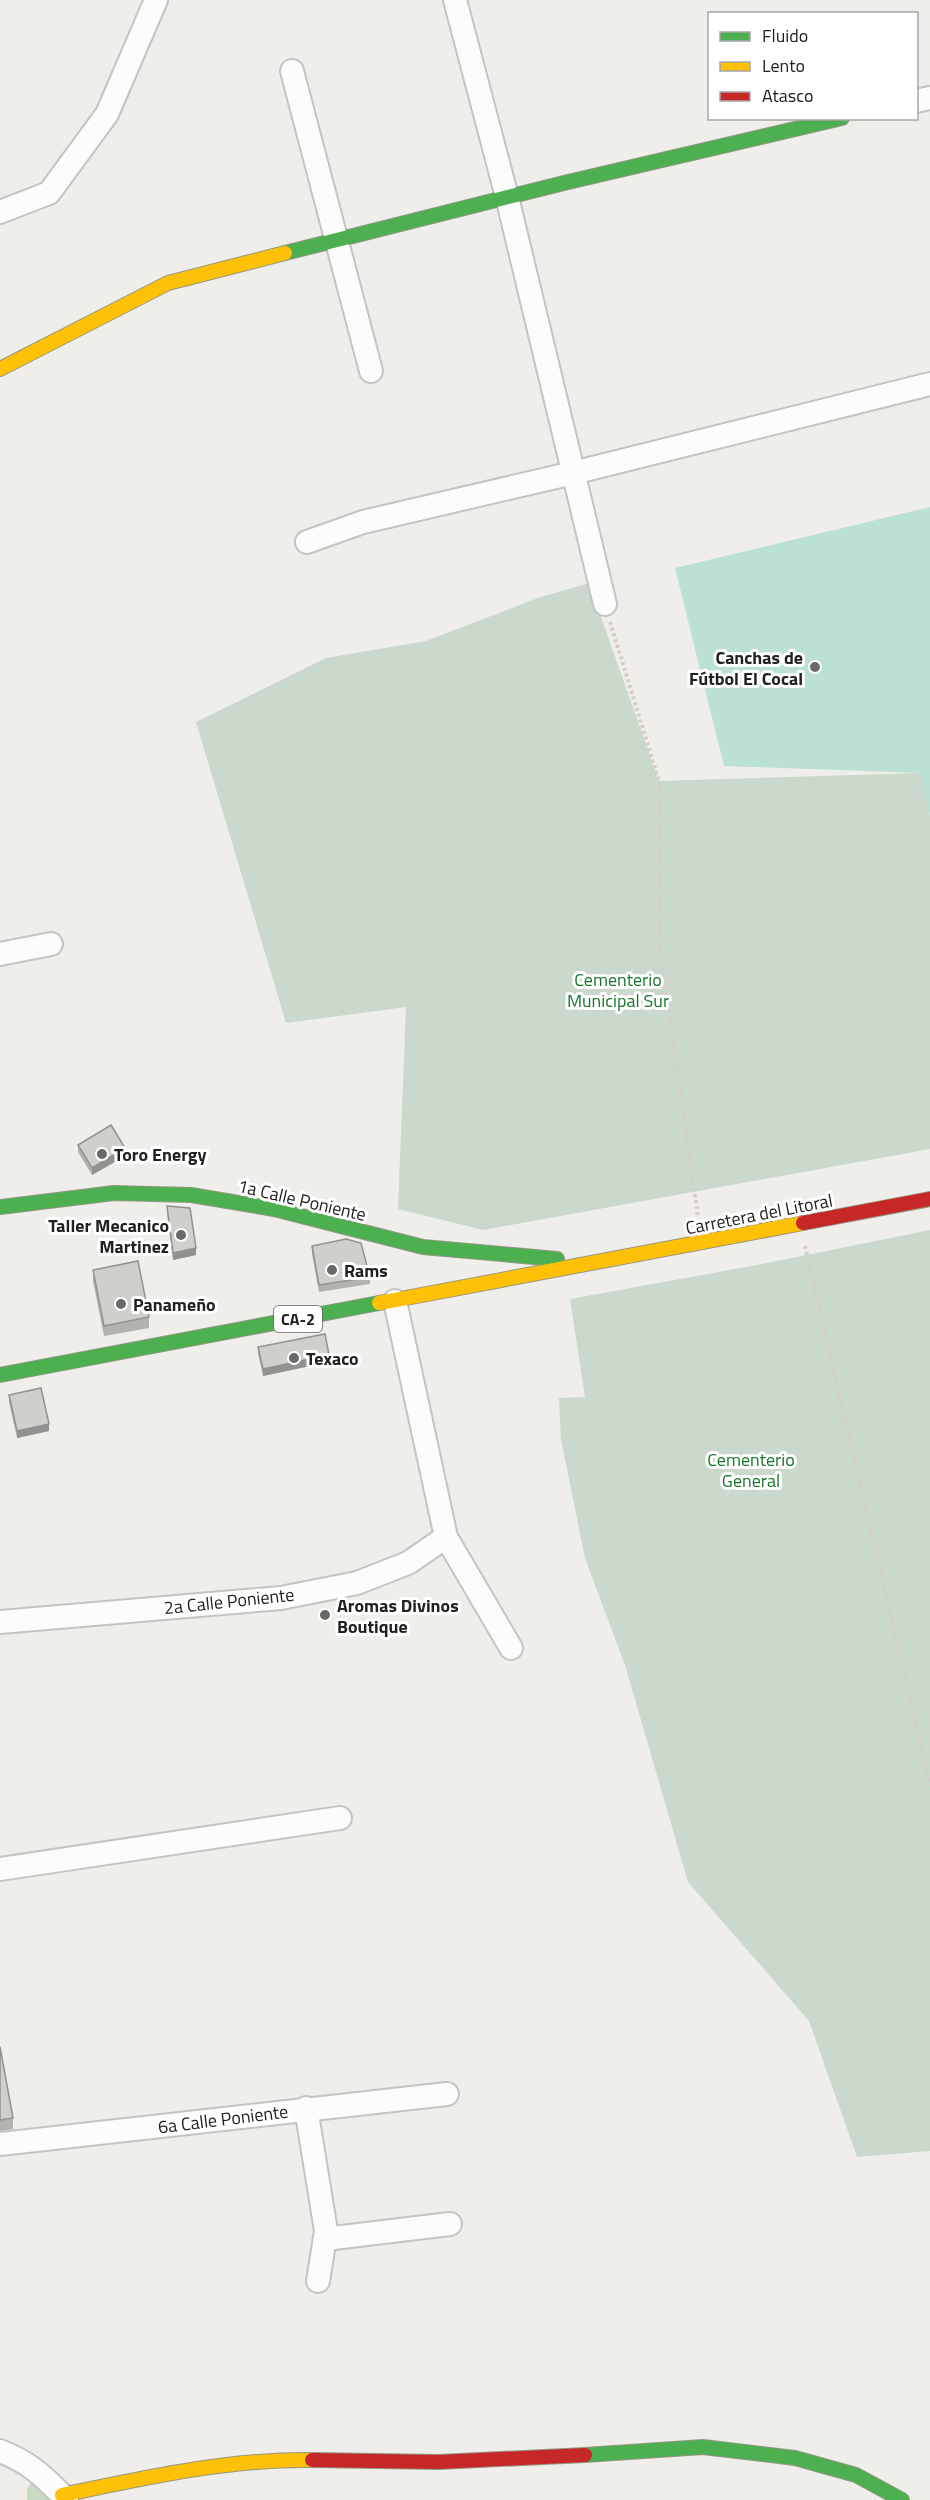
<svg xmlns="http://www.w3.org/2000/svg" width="930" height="2500" font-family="'Titillium Web',sans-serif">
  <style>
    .forest { fill: #c9dbc2 }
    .cemetery { fill: #cad9cc }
    .pitch { fill: #bbe1d4 }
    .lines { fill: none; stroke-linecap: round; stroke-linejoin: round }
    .street-casing { stroke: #c5c4c2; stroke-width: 26 }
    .fast-casing { stroke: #949784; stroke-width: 16 }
    .slow-casing { stroke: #949784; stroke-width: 16 }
    .jam-casing { stroke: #949784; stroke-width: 16 }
    .path { stroke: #d6cdca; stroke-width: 4; stroke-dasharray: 3 3; stroke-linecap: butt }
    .street { stroke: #fdfcfc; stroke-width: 22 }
    .fast { stroke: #4caf50; stroke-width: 14 }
    .slow { stroke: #ffc107; stroke-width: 14 }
    .jam { stroke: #c62828; stroke-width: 14 }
    .wall { fill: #b3b2af }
    .shaded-wall { fill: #92918f }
    .building { fill: #d0cfcc; stroke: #92918f; stroke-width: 1.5 }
    .poi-dot { fill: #696967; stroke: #fff; stroke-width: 2 }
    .labels { text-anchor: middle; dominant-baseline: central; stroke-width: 6; stroke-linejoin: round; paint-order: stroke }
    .shield { fill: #fff; stroke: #646464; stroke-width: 1.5 }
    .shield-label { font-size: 16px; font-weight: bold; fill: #212121 }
    .poi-label { font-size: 18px; font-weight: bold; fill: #212121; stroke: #fff; text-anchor: start }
    .park-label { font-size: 18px; fill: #18762a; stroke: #fff }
    .street-label { font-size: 18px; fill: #212121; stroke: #fff }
  </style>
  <rect width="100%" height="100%" fill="#efeeea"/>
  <!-- forest -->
  <path class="forest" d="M32,2481L52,2500H27V2489Z"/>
  <!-- cemetery -->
  <path class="cemetery" d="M589,583L659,781L921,773L930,816V1149L483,1230L398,1209L406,1007L286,1023L196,722L326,658L426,641L538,598Z
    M930,1230V2151L857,2157L809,2021L688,1882L625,1665L585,1558L561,1439L559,1398L585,1397L570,1299L757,1265Z"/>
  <!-- pitch -->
  <path class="pitch" d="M930,507V816L920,773L724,766L675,568Z"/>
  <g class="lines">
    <defs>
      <path id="street" d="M455,0L507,197L605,604
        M292,71L371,371
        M916,101L930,98
        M0,212L49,193L107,114L156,0
        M307,542L363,522L573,473L930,384
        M0,954L51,944
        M395,1301L446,1537L511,1648
        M0,1622L281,1598L357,1583L408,1563L446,1537
        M0,1869L340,1818
        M306,2108L326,2231L318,2281
        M0,2144L447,2094
        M325,2239L450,2224
        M0,2451C31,2463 44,2477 67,2500"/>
      <path id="fast" d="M285,253L568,182L842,118
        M0,1207L114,1193L191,1195L274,1209L423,1247L557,1259
        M0,1375L379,1303
        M585,2455L703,2447L795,2458L856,2475L902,2500"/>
      <path id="slow" d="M0,369L168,283L285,253
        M379,1303L803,1223
        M62,2495C144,2478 227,2459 312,2460"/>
      <path id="jam" d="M803,1223L930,1199
        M312,2460L439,2462L585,2455"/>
    </defs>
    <!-- street casing -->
    <use href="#street" class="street-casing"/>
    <!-- fast casing -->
    <use href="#fast" class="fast-casing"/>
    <!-- slow casing -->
    <use href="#slow" class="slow-casing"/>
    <!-- jam casing -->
    <use href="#jam" class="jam-casing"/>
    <!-- path -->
    <path class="path" d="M610,622L659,781L660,949L698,1216
      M805,1246L930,1785"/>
    <!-- street -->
    <use href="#street" class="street"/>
    <!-- fast -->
    <use href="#fast" class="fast"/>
    <!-- slow -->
    <use href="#slow" class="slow"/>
    <!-- jam -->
    <use href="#jam" class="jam"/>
  </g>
  <!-- wall -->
  <path class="wall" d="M78,1145L125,1156L92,1175L78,1152Z
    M167,1206L196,1255L173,1260L167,1213Z
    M312,1246L370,1277V1284L319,1292L312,1254Z
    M93,1270L149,1317V1328L104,1336L93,1281Z
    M258,1347L329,1362L263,1376L258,1354Z
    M9,1395L49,1431L17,1438L9,1402Z
    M0,2047L13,2118V2129L0,2131Z"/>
  <!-- shaded-wall -->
  <path class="shaded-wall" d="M125,1148V1156L92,1175V1168Z
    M196,1248V1255L173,1260V1253Z
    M329,1355V1362L263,1376V1369Z
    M49,1424V1431L17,1438V1431Z"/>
  <!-- building -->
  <path class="building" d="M111,1125L125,1148L92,1168L78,1145Z
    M167,1206L190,1208L196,1248L173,1253Z
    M346,1239L361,1243L370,1277L319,1285L312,1246Z
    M138,1261L149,1317L104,1326L93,1270Z
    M325,1334L329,1355L263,1369L258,1347Z
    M41,1388L49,1424L17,1431L9,1395Z
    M0,2047L13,2118L0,2120Z"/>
  <!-- markers -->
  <g class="poi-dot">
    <circle cx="815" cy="667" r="6"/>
    <circle cx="102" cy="1154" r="6"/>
    <circle cx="181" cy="1235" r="6"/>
    <circle cx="332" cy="1270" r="6"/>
    <circle cx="121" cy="1304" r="6"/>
    <circle cx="294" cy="1358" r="6"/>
    <circle cx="325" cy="1615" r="6"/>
  </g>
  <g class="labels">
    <!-- shield labels -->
    <rect class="shield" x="274" y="1306" width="48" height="26" rx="4.5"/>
    <g class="shield-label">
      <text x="298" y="1319">CA-2</text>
    </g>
    <!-- poi labels -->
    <g class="poi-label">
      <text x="803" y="657" text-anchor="end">Canchas de<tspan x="803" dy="21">Fútbol El Cocal</tspan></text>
      <text x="114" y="1154">Toro Energy</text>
      <text x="169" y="1225" text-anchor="end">Taller Mecanico<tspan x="169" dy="21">Martinez</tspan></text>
      <text x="344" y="1270">Rams</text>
      <text x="133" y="1304">Panameño</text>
      <text x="306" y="1358">Texaco</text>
      <text x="337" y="1605">Aromas Divinos<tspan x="337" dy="21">Boutique</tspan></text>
    </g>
    <!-- park labels -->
    <g class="park-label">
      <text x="618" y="979">Cementerio<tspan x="618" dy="21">Municipal Sur</tspan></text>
      <text x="751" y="1459">Cementerio<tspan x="751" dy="21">General</tspan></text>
    </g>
    <!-- street labels -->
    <g class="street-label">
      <text transform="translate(302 1200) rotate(13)">1a Calle Poniente</text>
      <text transform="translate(759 1214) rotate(-11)">Carretera del Litoral</text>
      <text transform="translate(229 1601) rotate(-6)">2a Calle Poniente</text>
      <text transform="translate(223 2119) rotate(-7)">6a Calle Poniente</text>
    </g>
  </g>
  <!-- legend -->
  <rect x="708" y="12" width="210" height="108" fill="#ffffff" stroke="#a6a6a6" stroke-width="1.5"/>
  <rect x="720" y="32" width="30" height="9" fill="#4caf50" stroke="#a6a6a6" stroke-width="1.5"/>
  <text x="762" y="42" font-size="18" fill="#212121">Fluido</text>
  <rect x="720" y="62" width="30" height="9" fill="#ffc107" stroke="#a6a6a6" stroke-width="1.5"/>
  <text x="762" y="72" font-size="18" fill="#212121">Lento</text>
  <rect x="720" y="92" width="30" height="9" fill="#c62828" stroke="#a6a6a6" stroke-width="1.5"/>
  <text x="762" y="102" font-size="18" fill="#212121">Atasco</text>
</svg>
